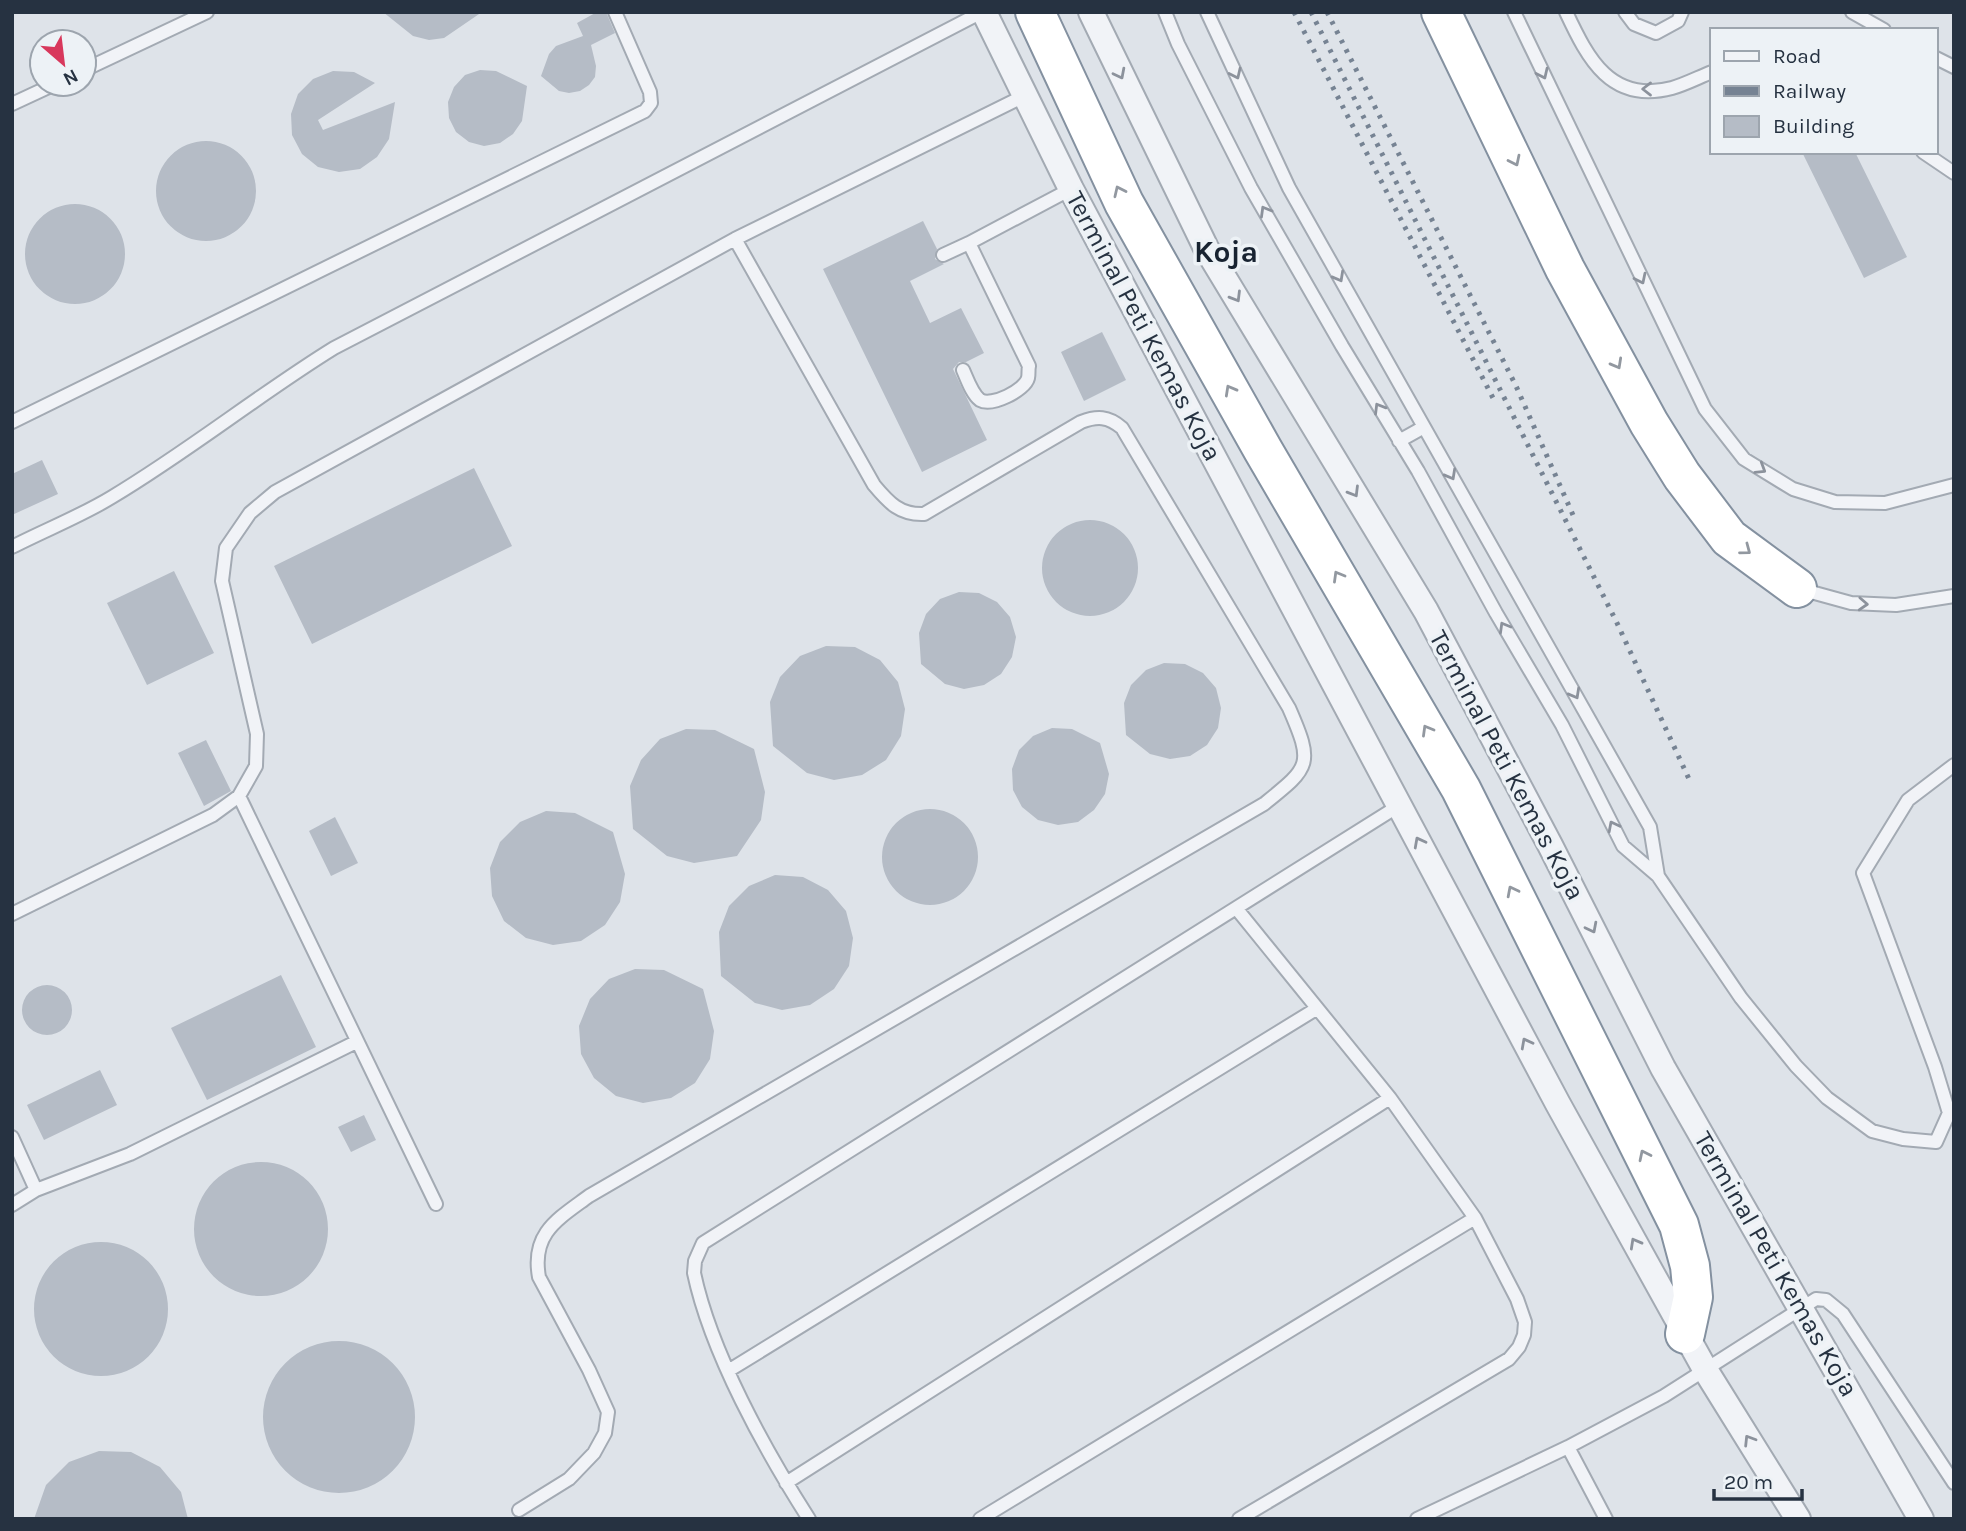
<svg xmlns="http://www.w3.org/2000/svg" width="1966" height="1531" font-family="Karla,sans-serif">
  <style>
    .building { fill: #b5bcc6 }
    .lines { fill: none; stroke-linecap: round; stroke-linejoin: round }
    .lane-casing { stroke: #a3aab3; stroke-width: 16 }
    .street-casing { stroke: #a3aab3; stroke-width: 28 }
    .highway-casing { stroke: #8491a0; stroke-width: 42 }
    .lane { stroke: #f1f3f7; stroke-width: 12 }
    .street { stroke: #f1f3f7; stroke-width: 24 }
    .highway { stroke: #fff; stroke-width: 38 }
    .rail { stroke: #768393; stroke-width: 5; stroke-dasharray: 3.5 7; stroke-linecap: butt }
    .oneway { stroke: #8c929c }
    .oneway2 { stroke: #9298a0 }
    .labels { text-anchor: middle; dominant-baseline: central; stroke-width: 7; stroke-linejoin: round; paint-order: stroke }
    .street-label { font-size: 26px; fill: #263241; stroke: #edf2f6 }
    .quarter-label { font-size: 30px; font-weight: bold; fill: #182331; stroke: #edf2f6 }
  </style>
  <rect width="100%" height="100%" fill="#dee3e9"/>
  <!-- building -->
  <path class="building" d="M383,12H482L444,38L429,40L413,36Z
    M597,12H606L615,33L591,45L596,66L595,77L589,85L580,91L569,93L559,91L541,76L549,54L556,46L583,36L577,23Z
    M480,70L496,71L527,86L522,121L513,134L500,143L484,146L469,142L456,132L449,118L448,102L454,87L465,75Z
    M333,71L354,72L375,83L318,120L323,130L395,102L389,139L377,157L360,169L339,172L318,167L302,154L292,135L291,114L298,94L313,79Z
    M156 191a50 50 0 1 1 100 0a50 50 0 1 1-100 0Z
    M1802,152H1855L1907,257L1864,278Z
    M25 254a50 50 0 1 1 100 0a50 50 0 1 1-100 0Z
    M923,221L937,249L935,259L944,264L910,281L930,323L961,308L984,353L966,362H959L953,369L987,440L922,472L823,269Z
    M1102,332L1126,380L1084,401L1061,352Z
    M42,460L58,494L12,515V474Z
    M474,468L512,546L312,644L274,566Z
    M1042 568a48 48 0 1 1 96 0a48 48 0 1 1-96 0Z
    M174,571L214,653L147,685L107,603Z
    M959,592L979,593L997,602L1010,617L1016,637L1012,657L1001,674L984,685L964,689L945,684L921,664L919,633L926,614L940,599Z
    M826,646L855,647L880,660L898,682L905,709L901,736L886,760L862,775L834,780L807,773L773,746L770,702L780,677L800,656Z
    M1164,663L1185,664L1203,673L1216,688L1221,708L1218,728L1207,745L1190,756L1170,759L1150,754L1126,735L1124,703L1131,685L1146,670Z
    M1052,728L1072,729L1100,743L1109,774L1105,794L1094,810L1078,822L1058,825L1038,820L1022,807L1013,790L1012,769L1019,750L1033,736Z
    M686,729L715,730L754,749L765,792L761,820L737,856L694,863L667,856L633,829L630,786L641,760L660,739Z
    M206,740L231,791L204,806L178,753Z
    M882 857a48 48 0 1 1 96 0a48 48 0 1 1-96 0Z
    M546,811L575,813L613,832L625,874L620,902L605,925L581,941L553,945L526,938L504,921L492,896L490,868L500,842L520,822Z
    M335,817L358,863L331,876L309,831Z
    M775,875L803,877L828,890L846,911L853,938L849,966L834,989L810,1005L782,1010L755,1003L721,976L719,932L729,906L749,886Z
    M635,969L664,970L703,989L714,1031L710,1059L695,1083L671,1098L643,1103L616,1096L594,1078L581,1054L579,1026L590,999L609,979Z
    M281,975L316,1047L207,1100L171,1028Z
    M22 1010a25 25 0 1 1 50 0a25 25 0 1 1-50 0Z
    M100,1070L117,1105L44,1140L27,1105Z
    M364,1115L376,1140L351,1152L338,1127Z
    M194 1229a67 67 0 1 1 134 0a67 67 0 1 1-134 0Z
    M34 1309a67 67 0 1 1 134 0a67 67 0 1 1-134 0Z
    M263 1417a76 76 0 1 1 152 0a76 76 0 1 1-152 0Z
    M99,1451L131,1452L160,1467L181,1492L188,1519H34L46,1485L69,1462Z"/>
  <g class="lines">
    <defs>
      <path id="lane" d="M1165,12L1178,44L1251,188L1342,346L1418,471L1496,613L1562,725L1623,846L1658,876L1741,998L1796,1066L1827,1098L1872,1131L1903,1139L1936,1142L1949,1113L1935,1067L1863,873L1908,800L1954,765
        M1207,12L1289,188L1650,827L1658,876
        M1514,12L1705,409L1744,459L1793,489L1835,502L1885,503L1954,485
        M1566,12C1588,59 1611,104 1672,88C1686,84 1699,77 1712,72
        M1625,12L1634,24L1656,33L1678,21L1682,12
        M1852,12L1884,30
        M1936,58L1954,67
        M84,70L207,12
        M12,104L55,84
        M1923,152L1954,173
        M943,255L969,243
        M963,370C967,379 972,394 980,400C992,407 1025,390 1028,378C1029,374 1028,370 1029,366L969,243L1071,189
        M12,422L645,111L651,103L650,92L615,12
        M1399,441L1424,427
        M12,547C45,530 81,516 112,497C189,451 258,395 334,348L982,12
        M1800,589L1851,603L1896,605L1954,596
        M239,796L436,1204
        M1236,908L1390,1098L1475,1218L1517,1299L1525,1322L1524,1335L1519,1347L1509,1359L1239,1519
        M12,914L213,815L239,796L256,766L257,734L222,581L226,548L250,513L275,492L735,239L1026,95
        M12,1137L36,1190L12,1205
        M36,1190L130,1154L356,1042
        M728,1371L1316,1009
        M1568,1447L1606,1519
        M786,1483L1390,1098
        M519,1510L569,1479L594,1453L605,1433L608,1412L589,1370L539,1277C531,1233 558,1219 589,1196L1264,804C1310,767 1314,765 1289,708L1122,428C1108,416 1097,416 1081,422L924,514C900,515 889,503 874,485L735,239
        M809,1519C765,1450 711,1353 694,1273L695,1261L703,1243L1400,805
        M980,1519L1475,1218
        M1417,1519L1568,1447L1664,1396L1816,1299L1826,1300L1843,1314L1954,1483"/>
      <path id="street" d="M984,12L1071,189L1558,1104L1706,1371L1798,1519
        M1091,12L1206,248L1426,611L1550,845L1663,1068L1921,1519"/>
      <path id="highway" d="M1035,12L1124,203L1263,450L1461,789L1679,1225L1690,1266L1693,1297L1685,1334
        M1441,12L1565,269L1649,423L1682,476L1729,538L1797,588"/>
    </defs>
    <!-- lane casing -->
    <use href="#lane" class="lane-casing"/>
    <!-- street casing -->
    <use href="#street" class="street-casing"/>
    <!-- highway casing -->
    <use href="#highway" class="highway-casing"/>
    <!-- lane -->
    <use href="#lane" class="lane"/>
    <!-- street -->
    <use href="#street" class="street"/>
    <!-- highway -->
    <use href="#highway" class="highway"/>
    <!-- rail -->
    <path class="rail" d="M1294,12L1493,398
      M1311,12L1617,623L1689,779
      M1327,12L1516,386L1573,515"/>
  </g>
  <!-- one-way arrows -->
  <defs><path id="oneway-chevron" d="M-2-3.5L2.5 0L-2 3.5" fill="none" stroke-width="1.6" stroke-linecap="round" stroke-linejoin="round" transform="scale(1.75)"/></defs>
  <g class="oneway">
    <use href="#oneway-chevron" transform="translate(1120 74) rotate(63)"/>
    <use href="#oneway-chevron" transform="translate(1236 74) rotate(65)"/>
    <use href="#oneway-chevron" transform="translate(1543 74) rotate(65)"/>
    <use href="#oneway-chevron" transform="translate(1647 89) rotate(180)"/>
    <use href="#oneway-chevron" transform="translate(1265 211) rotate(-120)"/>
    <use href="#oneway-chevron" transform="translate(1339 277) rotate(61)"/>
    <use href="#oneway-chevron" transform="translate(1641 279) rotate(64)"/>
    <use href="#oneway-chevron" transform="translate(1236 297) rotate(59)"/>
    <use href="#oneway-chevron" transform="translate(1379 408) rotate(-121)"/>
    <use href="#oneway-chevron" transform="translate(1761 469) rotate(32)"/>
    <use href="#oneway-chevron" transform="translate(1451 475) rotate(61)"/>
    <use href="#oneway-chevron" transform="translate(1354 492) rotate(59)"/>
    <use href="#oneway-chevron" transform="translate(1863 604) rotate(3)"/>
    <use href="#oneway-chevron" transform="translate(1504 627) rotate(-120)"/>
    <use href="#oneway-chevron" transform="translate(1575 694) rotate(61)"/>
    <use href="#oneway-chevron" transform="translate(1613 826) rotate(-117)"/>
    <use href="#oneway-chevron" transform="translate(1419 842) rotate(-118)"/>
    <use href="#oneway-chevron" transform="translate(1592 928) rotate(63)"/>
    <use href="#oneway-chevron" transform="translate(1526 1043) rotate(-118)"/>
    <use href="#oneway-chevron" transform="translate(1635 1243) rotate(-119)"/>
    <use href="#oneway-chevron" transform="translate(1749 1440) rotate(-122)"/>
  </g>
  <g class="oneway2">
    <use href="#oneway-chevron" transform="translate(1515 161) rotate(64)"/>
    <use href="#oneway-chevron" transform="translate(1119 191) rotate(-115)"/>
    <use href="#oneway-chevron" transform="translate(1617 364) rotate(61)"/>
    <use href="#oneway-chevron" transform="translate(1230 390) rotate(-119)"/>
    <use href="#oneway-chevron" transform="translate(1746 550) rotate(37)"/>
    <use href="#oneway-chevron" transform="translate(1338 576) rotate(-120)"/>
    <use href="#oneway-chevron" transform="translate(1427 730) rotate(-120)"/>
    <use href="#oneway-chevron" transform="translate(1512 891) rotate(-117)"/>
    <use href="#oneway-chevron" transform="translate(1644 1155) rotate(-116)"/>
  </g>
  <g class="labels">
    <!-- street labels -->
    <g class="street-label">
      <text transform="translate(1144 326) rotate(62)">Terminal Peti Kemas Koja</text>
      <text transform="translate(1507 765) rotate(62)">Terminal Peti Kemas Koja</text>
      <text transform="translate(1776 1264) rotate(60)">Terminal Peti Kemas Koja</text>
    </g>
    <!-- quarter labels -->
    <g class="quarter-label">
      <text x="1226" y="252">Koja</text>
    </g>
  </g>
  <!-- border -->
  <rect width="1966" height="1531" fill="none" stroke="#263241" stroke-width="28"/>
  <!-- legend -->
  <rect x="1710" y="28" width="228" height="126" fill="#edf2f6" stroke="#9da5ae" stroke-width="2"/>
  <rect x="1724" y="51" width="35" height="10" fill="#f1f3f7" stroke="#9da5ae" stroke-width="2"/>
  <text x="1773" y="63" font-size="21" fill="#263241">Road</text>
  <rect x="1724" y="86" width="35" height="10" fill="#768393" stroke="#9da5ae" stroke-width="2"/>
  <text x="1773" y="98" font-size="21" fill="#263241">Railway</text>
  <rect x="1724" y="116" width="35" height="21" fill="#b5bcc6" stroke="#9da5ae" stroke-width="2"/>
  <text x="1773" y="133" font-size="21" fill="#263241">Building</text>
  <!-- north arrow -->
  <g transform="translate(63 63) rotate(152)"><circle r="33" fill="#edf2f6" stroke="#9da5ae" stroke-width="2"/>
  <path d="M0-5L12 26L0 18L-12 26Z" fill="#d8385c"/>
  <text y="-10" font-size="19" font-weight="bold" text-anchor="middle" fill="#263241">N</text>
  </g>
  <!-- scale -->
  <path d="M1714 1489v10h88v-10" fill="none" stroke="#263241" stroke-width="3.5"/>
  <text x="1724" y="1489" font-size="21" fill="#263241" stroke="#edf2f6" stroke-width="5" paint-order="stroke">20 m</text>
</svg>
